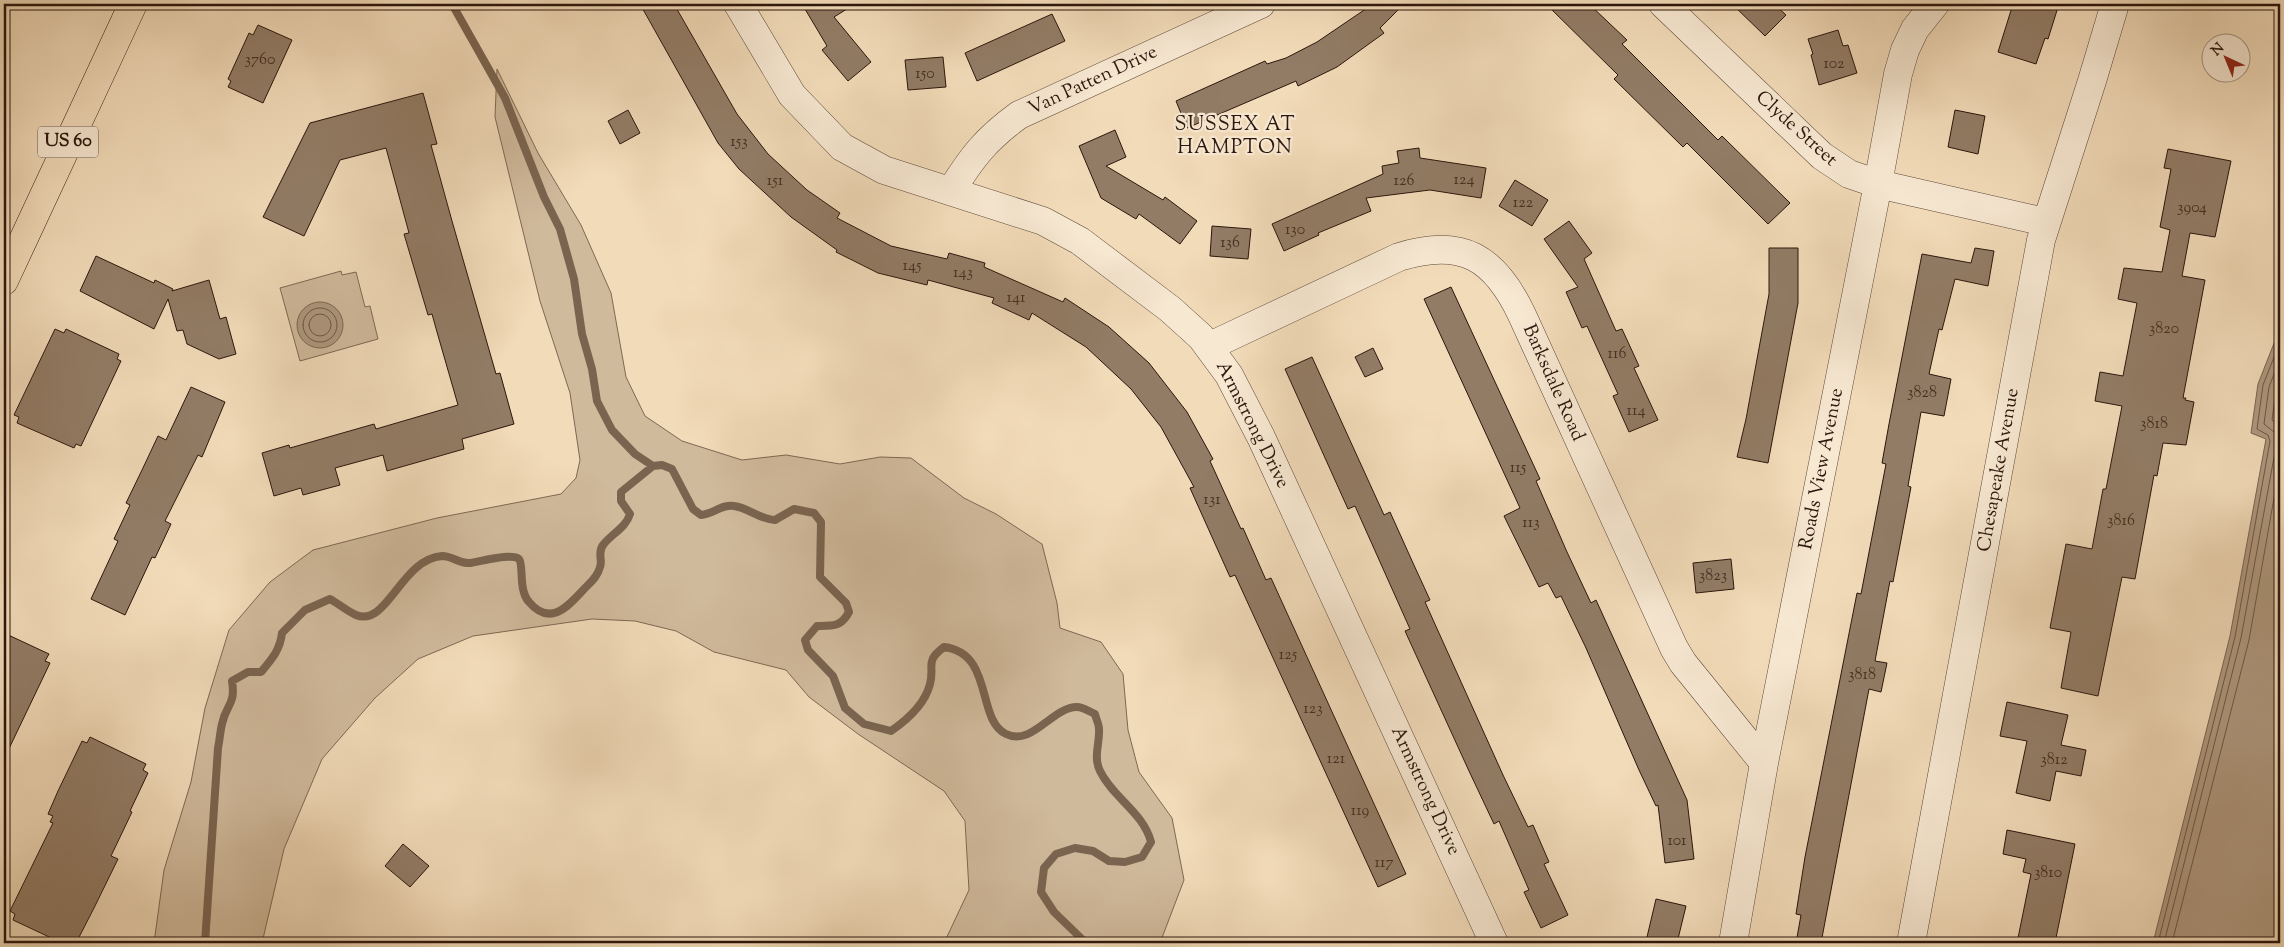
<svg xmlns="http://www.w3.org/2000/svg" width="2284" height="947" font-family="'Sorts Mill Goudy',serif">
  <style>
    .green { fill: #d0ba9c; stroke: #7e6854 }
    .water { fill: #ae987e; stroke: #7a6450 }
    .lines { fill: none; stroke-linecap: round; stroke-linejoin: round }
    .shore { stroke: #6c5745; stroke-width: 1 }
    .stream { stroke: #7a6450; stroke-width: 8 }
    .building { fill: #927c66; stroke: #2b160c }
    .street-casing { stroke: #5d4737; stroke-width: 29 }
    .primary-casing { stroke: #2b160c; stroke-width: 29 }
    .street { stroke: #f7e8d2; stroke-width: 28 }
    .primary { stroke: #f2dbb9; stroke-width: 28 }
    .labels { text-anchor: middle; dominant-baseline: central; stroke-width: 4.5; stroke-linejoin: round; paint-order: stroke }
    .number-label { font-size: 16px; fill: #453022 }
    .shield { fill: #f7e8d2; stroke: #685547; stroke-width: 1 }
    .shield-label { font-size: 18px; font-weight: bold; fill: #2b160c }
    .street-label { font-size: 19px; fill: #2b160c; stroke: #f7e8d2 }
    .neighbourhood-label { font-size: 20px; letter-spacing: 1px; fill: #2b160c; stroke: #f7e8d2 }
  </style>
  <rect width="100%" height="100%" fill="#f2dbb9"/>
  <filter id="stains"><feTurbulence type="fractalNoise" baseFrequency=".004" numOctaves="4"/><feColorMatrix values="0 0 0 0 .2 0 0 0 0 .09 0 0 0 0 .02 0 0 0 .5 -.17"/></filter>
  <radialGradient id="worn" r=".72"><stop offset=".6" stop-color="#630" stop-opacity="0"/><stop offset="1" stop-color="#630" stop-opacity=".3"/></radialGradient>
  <!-- green -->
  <path class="green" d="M497,69L538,153L581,225L611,293L626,377L645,416L682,441L742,460L786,455L840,464L880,457L911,458L964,498L996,514L1042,544L1057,603L1060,628L1101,642L1123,674L1128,730L1139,772L1172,818L1184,880L1160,943H944L969,890L965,821L944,791L858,734L809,697L786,670L714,652L676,631L635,621L592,619L473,636L418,659L375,698L322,759L284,849L262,943H154L164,870L191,782L205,708L229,630L270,582L313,550L437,518L561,494L576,478L580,460L570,393L540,301L495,117Z
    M341,271L342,275L356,272L365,307L370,306L378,339L300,361L280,288Z"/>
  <!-- water -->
  <path class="water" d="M297 325a23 23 0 1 1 46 0a23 23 0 1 1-46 0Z
    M2280,328V943H2153L2230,636L2266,439L2251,433L2258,384Z"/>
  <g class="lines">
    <!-- shore -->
    <path class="shore" d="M303 325a17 17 0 1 1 34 0a17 17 0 1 1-34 0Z
      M309 325a11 11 0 1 1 22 0a11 11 0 1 1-22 0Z
      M2280,379L2276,389L2272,420L2280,428
      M2158,943L2235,637L2270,441L2268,435L2257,429L2263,385L2280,342
      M2164,943L2241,638L2277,441L2274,432L2264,424L2269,387L2280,359
      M2172,943L2249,640L2280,464"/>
    <!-- stream -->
    <path class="stream" d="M452,4L505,98L544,197L560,229L574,279L582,334L592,369L597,401L612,430L635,454L653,466
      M205,943L218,748C220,739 220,732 222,724C226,704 236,705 232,681L248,672H261C272,659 280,650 282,633L305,610L330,599C339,604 347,611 356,615C387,628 401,559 442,556C453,556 459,564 471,563C480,561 512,553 519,559C524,565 518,590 529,602C551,628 569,605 585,588C591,582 598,576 600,567C603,560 597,553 603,545C611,534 626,528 630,514L621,501V492L653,466L662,465L672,469L693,509L701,515C713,514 722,504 734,506C749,508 759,519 775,520L794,509L814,513L821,522L820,577L846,603L849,612C841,627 833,626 817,626L805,640L808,650L833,676L845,708L864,724L891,731C907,720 925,704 930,684C935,665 924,662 944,647C994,653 976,720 1006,734C1032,747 1052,707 1077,707C1083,707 1090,712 1095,714C1096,719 1099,724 1099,729C1100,743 1093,757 1100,771C1113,798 1143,812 1151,842L1142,857L1125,862L1109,861L1093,851L1075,848L1056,854L1044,868L1041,892L1054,912L1086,943"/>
  </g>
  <!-- building -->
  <path class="building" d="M640,4H674L737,114L768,154L807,190L840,213L837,218L891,246L947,259L949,253L985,263L984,267L1063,302L1065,298L1109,327L1149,363L1187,412L1213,459L1210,461L1241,529L1243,528L1266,580L1271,578L1406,874L1378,887L1235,575L1230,577L1190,488L1194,487L1161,427L1131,389L1086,347L1032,313L1029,320L992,303L994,298L928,280L927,285L878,273L836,252L837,250L791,217L739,169L718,143Z
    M802,4H855L834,17L871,62L848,81L822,50L827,46Z
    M1373,4H1404L1380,28L1384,33L1337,67L1298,86L1296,81L1187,128L1176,101L1265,61L1267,64L1286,58L1317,42Z
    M1546,4H1589L1627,40L1622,44L1718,140L1722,136L1790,203L1768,224L1687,143L1683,147L1614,79L1618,75Z
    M1732,4H1774L1786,15L1765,36Z
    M2013,4H2059L2048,39L2045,38L2036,64L1998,52Z
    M1052,14L1065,41L977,81L965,53Z
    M258,25L292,40L263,103L228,87L231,81L228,79L249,33L253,35Z
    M1838,30L1843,46L1848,45L1857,73L1819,85L1811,55L1813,54L1808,39Z
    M943,57L946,87L908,90L905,60Z
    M423,93L437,144L431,145L452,221L496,374L500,373L514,424L462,439L464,449L387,471L383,455L335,468L340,485L303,495L301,488L274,496L262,453L289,445L290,448L374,424L376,429L458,405L437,332L432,314L428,315L404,234L409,233L386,148L340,160L304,236L263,217L310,123Z
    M628,110L640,133L620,144L608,121Z
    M1955,110L1985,116L1978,154L1948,147Z
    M1115,130L1126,157L1106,166L1163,200L1165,197L1197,221L1180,244L1139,214L1136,219L1101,198L1079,146Z
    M1419,148L1420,158L1486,168L1481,198L1430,190L1366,198L1371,211L1318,233L1319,235L1284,251L1272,224L1383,174L1382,166L1399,163L1397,151Z
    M2168,149L2231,161L2215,237L2190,233L2182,276L2205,280L2183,398H2186L2185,400L2194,402L2186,445L2163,443L2157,476L2154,475L2135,579L2122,577L2098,696L2061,688L2071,632L2050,628L2066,544L2092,549L2103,489H2106L2122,406L2095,401L2100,372L2123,376L2137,303L2118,299L2124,268L2162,272L2170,230L2160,227L2171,169L2164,168Z
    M1515,180L1548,200L1532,226L1499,206Z
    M1569,221L1592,253L1584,259L1616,331L1622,329L1639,366L1634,368L1658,420L1629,432L1613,396L1618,394L1587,326L1582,328L1566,292L1578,287L1544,239Z
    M1212,226L1251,229L1248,259L1210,256Z
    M1769,248H1798V303L1768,463L1737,457L1746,419L1769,294Z
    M1975,248L1994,251L1988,286L1955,279L1942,330L1939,329L1929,374L1951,379L1944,416L1921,412L1908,486L1911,487L1893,582L1890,581L1875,661L1887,663L1881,692L1869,689L1821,943H1796L1801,915L1796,914L1805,857L1857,593L1861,594L1886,464L1882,463L1889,424L1922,254L1971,263Z
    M96,256L154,283L155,280L173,289L172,291L209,280L220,319L226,317L236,354L219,359L187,344L183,330L177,331L168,299L154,329L80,291Z
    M1451,287L1540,479L1536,481L1567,552L1591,603L1596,600L1687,800L1694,859L1665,863L1658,805L1656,806L1639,770L1586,648L1561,596L1556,598L1548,583L1539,587L1504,516L1520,508L1424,299Z
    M55,329L64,333L66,329L119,354L117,359L121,361L81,446L76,444L74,448L17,423L19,417L14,415Z
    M1373,348L1383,369L1365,377L1355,357Z
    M1312,357L1384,515L1390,512L1413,563L1430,600L1425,602L1503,775L1528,827L1533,825L1549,862L1544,864L1568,915L1541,928L1524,892L1529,890L1499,821L1494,824L1469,771L1405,631L1410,629L1355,506L1348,509L1285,369Z
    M191,387L225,402L202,457L198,455L165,521L171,524L155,558L152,557L125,615L91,599L118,541L114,539L130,505L126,503L142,470L158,436L166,440Z
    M1731,559L1734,589L1696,593L1693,563Z
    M4,633L49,654L45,661L50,663L4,759Z
    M2007,702L2068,715L2061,745L2086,750L2081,776L2056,771L2050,801L2016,793L2027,741L2000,736Z
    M90,737L146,764L143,770L148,773L130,811L132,812L111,856L118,859L94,908L76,943H62L13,920L15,914L10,911L53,823L50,822L53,816L48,814L58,791L82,741L87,743Z
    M2007,830L2075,844L2055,943H2017L2031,874L2023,872L2026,859L2003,854Z
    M403,844L429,866L410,887L385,866Z
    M1656,899L1686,906L1677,943L1647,937Z"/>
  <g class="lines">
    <defs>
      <path id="street" d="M738,4L792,95L842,147L884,170L1043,221L1080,241L1170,309L1201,337L1229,375L1261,437L1494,943
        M1663,4L1822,156L1849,174L1878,184L2045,222
        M951,191C972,157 986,139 1019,115L1261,4
        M1210,346L1399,257C1463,237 1495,258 1522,315L1674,648L1683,663L1764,763
        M1733,943L1764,763L1878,184L1898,74L1905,50L1915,29L1935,4
        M1911,943L2041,240L2092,81L2115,4"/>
      <path id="primary" d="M4,281L133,4"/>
    </defs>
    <!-- street casing -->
    <use href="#street" class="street-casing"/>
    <!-- primary casing -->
    <use href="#primary" class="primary-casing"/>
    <!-- street -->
    <use href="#street" class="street"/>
    <!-- primary -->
    <use href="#primary" class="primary"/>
  </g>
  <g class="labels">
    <!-- number labels -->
    <g class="number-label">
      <text x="260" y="60">3760</text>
      <text x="1834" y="64">102</text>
      <text x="925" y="74">150</text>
      <text x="739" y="142">153</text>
      <text x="1464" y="180">124</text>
      <text x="775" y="181">151</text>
      <text x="1404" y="181">126</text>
      <text x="1523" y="203">122</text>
      <text x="2192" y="208">3904</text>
      <text x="1295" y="230">130</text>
      <text x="1230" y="243">136</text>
      <text x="912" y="266">145</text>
      <text x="963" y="273">143</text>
      <text x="1016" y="298">141</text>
      <text x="2164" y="329">3820</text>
      <text x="1617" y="354">116</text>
      <text x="1922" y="393">3828</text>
      <text x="1636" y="411">114</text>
      <text x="2154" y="424">3818</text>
      <text x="1518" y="468">115</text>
      <text x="1212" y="500">131</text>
      <text x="2121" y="521">3816</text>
      <text x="1531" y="523">113</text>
      <text x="1713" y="576">3823</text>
      <text x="1288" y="655">125</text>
      <text x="1862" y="675">3818</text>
      <text x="1313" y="709">123</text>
      <text x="1336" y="759">121</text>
      <text x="2054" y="760">3812</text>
      <text x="1360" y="811">119</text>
      <text x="1677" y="841">101</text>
      <text x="1384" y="863">117</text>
      <text x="2048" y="873">3810</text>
    </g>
    <!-- shield labels -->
    <rect class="shield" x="38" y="126.5" width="60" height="31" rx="4"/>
    <g class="shield-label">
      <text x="68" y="142">US 60</text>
    </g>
    <!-- street labels -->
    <g class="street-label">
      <text transform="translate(1093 81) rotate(-25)">Van Patten Drive</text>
      <text transform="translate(1796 129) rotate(42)">Clyde Street</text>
      <text transform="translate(1553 383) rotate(66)">Barksdale Road</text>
      <text transform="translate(1252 425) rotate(63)">Armstrong Drive</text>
      <text transform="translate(1822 469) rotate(-79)">Roads View Avenue</text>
      <text transform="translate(1999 470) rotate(-80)">Chesapeake Avenue</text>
      <text transform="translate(1425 791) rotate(65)">Armstrong Drive</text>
    </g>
    <!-- neighbourhood labels -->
    <g class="neighbourhood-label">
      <text x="1235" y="125">SUSSEX AT<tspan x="1235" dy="23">HAMPTON</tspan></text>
    </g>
  </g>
  <!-- margin -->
  <rect width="2284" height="947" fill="none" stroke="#f2dbb9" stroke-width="20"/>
  <rect x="5" y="5" width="2274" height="937" fill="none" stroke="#2b160c" stroke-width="2.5"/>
  <rect x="10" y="10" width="2264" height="927" fill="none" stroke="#2b160c"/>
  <!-- north arrow -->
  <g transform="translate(2226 58) rotate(316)"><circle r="24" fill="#f7e8d2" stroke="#a59483"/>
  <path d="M0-4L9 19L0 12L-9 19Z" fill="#8f2418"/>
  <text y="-8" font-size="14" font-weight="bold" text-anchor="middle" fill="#2b160c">N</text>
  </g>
  <rect width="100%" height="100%" filter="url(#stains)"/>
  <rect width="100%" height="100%" fill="url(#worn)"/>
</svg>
